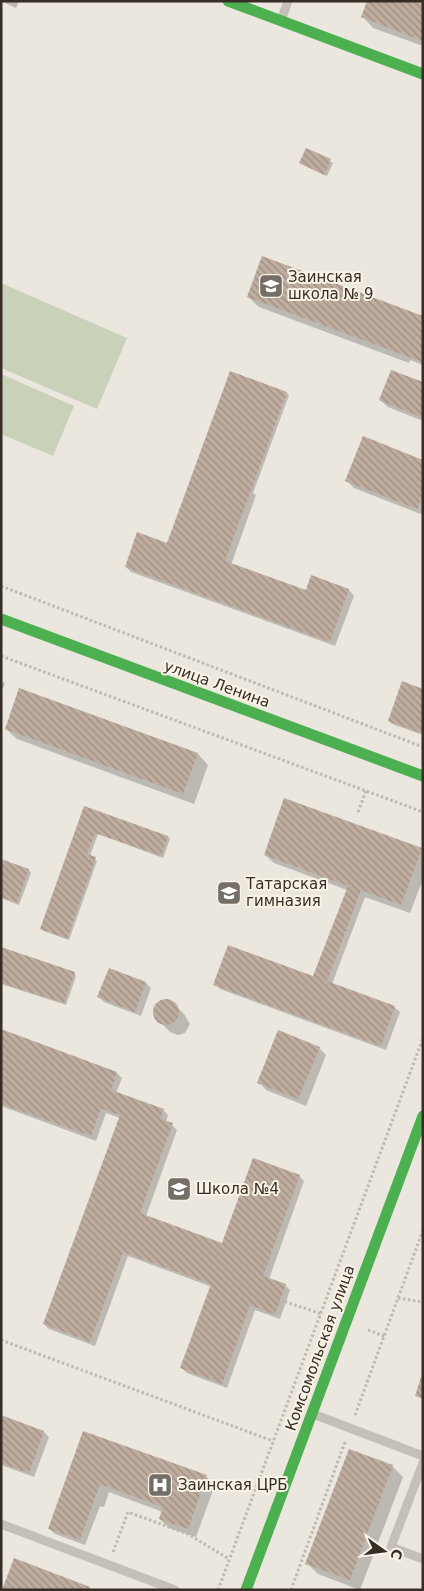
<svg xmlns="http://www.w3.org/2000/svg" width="424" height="1591" font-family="'DejaVu Sans',sans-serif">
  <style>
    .pitch { fill: #c9d2b8 }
    .shadow { fill: #0003 }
    .building { fill: url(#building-back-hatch) }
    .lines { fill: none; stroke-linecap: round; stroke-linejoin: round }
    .path { stroke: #bdb8b0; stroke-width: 3; stroke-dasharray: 2.5 2.5; stroke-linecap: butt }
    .lane { stroke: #c4bfb8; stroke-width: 9 }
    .fast { stroke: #4caf50; stroke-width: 11 }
    .labels { text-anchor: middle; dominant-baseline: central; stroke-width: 4; stroke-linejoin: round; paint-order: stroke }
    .poi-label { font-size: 15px; fill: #352d26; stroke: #f9f3e5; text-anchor: start }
    .street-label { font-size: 15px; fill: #352d26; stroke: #f9f3e5 }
  </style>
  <defs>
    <pattern id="building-back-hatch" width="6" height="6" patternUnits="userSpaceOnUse" patternTransform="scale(1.25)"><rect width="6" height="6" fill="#bfada0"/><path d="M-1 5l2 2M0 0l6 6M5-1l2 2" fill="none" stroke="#9c8d82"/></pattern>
  </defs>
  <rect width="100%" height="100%" fill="#ebe7df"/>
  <!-- pitch -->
  <path class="pitch" d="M1,283L127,338L97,409L1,368Z
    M1,374L74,406L53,456L1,434Z"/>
  <!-- shadow -->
  <path class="shadow" d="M1,1H19L16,8Z
    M423,1V46L373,28L363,17Z
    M307,149L333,163L327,176L300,163Z
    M248,297L423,317V365L410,360L409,363L259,307Z
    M423,384V421L388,407L380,400Z
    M287,393L289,395L253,493L256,495L231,565L306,592L312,577L349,590L354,596L335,646L131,572L126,567L168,545Z
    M423,461V515L354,488L346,480Z
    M1,680L5,684L1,692Z
    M20,690L198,754L208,765L194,804L17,739L6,729Z
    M423,690V735L392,724L389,721Z
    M85,807L168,837L170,839L163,858L98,834L90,856L97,861L69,940L44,931L41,929Z
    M421,850L423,851V879L410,913L365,897L332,984L394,1007L400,1012L386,1050L220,989L215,984L314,978L347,890L274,863L265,855Z
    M1,860L29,870L31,873L19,905L1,898Z
    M1,949L74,973L76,976L66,1005L1,984Z
    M146,983L151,988L141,1016L104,1002L99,997Z
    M165,1000L172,1002L184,1014L190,1024L185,1033L178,1035L170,1032L158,1020L154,1013L156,1006L158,1003Z
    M1,1030L117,1073L122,1078L116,1093L163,1110L168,1115L166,1122L172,1125L177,1130L146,1216L223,1245L299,1176L304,1181L269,1279L285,1285L290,1290L280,1319L255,1310L227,1388L187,1373L182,1368L212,1287L128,1256L95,1346L49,1329L44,1324L120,1118L106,1113L96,1141L1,1106Z
    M319,1048L326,1055L306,1106L266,1090L259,1082Z
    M1,1416L44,1432L49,1437L34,1477L1,1465Z
    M84,1433L206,1476L215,1485L196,1537L169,1528L160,1519L163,1512L109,1492L104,1507L100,1506L85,1545L55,1534L50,1529Z
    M392,1466L403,1477L360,1590L318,1574L307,1563Z"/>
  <!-- building -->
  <path class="building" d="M367,1H423V41L361,17Z
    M306,148L331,159L324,175L299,163Z
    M262,256L423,316V362L247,297Z
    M391,370L423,382V418L379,400Z
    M230,371L287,392L225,561L306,590L311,575L349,589L330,642L125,567L137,532L167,543Z
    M363,436L423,460V495L417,509L345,481Z
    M402,681L423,689V734L388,721Z
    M19,688L198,753L183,794L5,729Z
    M284,798L422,848L401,905L361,890L327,981L395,1006L381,1046L213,985L228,945L313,976L348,886L264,855Z
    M84,806L168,836L161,856L95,833L87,854L96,857L67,939L40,929Z
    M1,859L29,869L17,903L1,897Z
    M1,947L75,972L64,1003L1,983Z
    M109,968L146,982L135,1012L97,997Z
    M153 1012a13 13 0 1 1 26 0a13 13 0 1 1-26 0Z
    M1,1029L117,1072L111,1090L164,1109L160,1119L173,1123L140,1213L222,1243L253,1158L300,1175L263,1276L286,1284L275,1315L250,1305L222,1384L180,1368L211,1284L123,1252L90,1342L43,1324L120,1115L101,1108L91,1136L1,1104Z
    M278,1030L320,1047L298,1099L257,1083Z
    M422,1374H423V1399L415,1396Z
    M1,1415L44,1431L29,1473L1,1463Z
    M83,1431L207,1475L188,1529L159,1519L163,1507L100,1484L80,1540L48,1529Z
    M349,1449L393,1465L350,1580L305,1564Z
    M14,1558L90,1587L89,1590H2Z"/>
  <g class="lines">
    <!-- path -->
    <path class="path" d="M1,586L423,747
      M1,656L423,812
      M358,812L366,791
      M398,1298L423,1302
      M280,1300L322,1314
      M368,1330L384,1336
      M1,1340L273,1441
      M355,1415L423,1230
      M113,1552L128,1512L188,1534L229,1559
      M218,1590L423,1038
      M291,1590L345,1442"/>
    <!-- lane -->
    <path class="lane" d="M281,21L288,1
      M313,1414L423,1456
      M423,1463L391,1547L423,1559
      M1,1524L175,1590"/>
    <!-- fast -->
    <path class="fast" d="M228,1L423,74
      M1,619L423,776
      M246,1590L423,1116"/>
  </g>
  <!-- icons -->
  <defs>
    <symbol id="school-square" viewBox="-11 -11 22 22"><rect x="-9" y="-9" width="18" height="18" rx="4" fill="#756e67" stroke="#f9f3e5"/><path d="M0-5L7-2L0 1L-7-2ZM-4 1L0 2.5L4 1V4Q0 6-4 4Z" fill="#fff"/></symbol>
    <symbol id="hospital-square" viewBox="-11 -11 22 22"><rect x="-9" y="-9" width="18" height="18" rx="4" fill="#756e67" stroke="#f9f3e5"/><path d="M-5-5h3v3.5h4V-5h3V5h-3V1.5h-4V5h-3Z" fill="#fff"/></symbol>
  </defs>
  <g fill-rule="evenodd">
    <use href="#school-square" x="257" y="272" width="28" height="28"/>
    <use href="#school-square" x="215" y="879" width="28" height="28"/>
    <use href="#school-square" x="165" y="1175" width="28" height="28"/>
    <use href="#hospital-square" x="146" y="1471" width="28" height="28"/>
  </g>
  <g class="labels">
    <!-- poi labels -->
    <g class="poi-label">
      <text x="288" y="277">Заинская<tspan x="288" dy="17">школа № 9</tspan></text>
      <text x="246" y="884">Татарская<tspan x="246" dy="17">гимназия</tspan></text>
      <text x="196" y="1189">Школа №4</text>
      <text x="178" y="1485">Заинская ЦРБ</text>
    </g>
    <!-- street labels -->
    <g class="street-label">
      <text transform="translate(217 684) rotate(20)">улица Ленина</text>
      <text transform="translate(320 1348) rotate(-70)">Комсомольская улица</text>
    </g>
  </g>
  <!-- border -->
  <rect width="424" height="1591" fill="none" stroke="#352d26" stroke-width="5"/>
  <!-- north arrow -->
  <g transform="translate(384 1551) rotate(104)" stroke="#f9f3e5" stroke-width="4" paint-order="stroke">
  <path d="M0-4L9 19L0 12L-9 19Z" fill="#352d26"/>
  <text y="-8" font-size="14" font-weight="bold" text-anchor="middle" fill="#352d26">С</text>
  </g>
</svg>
